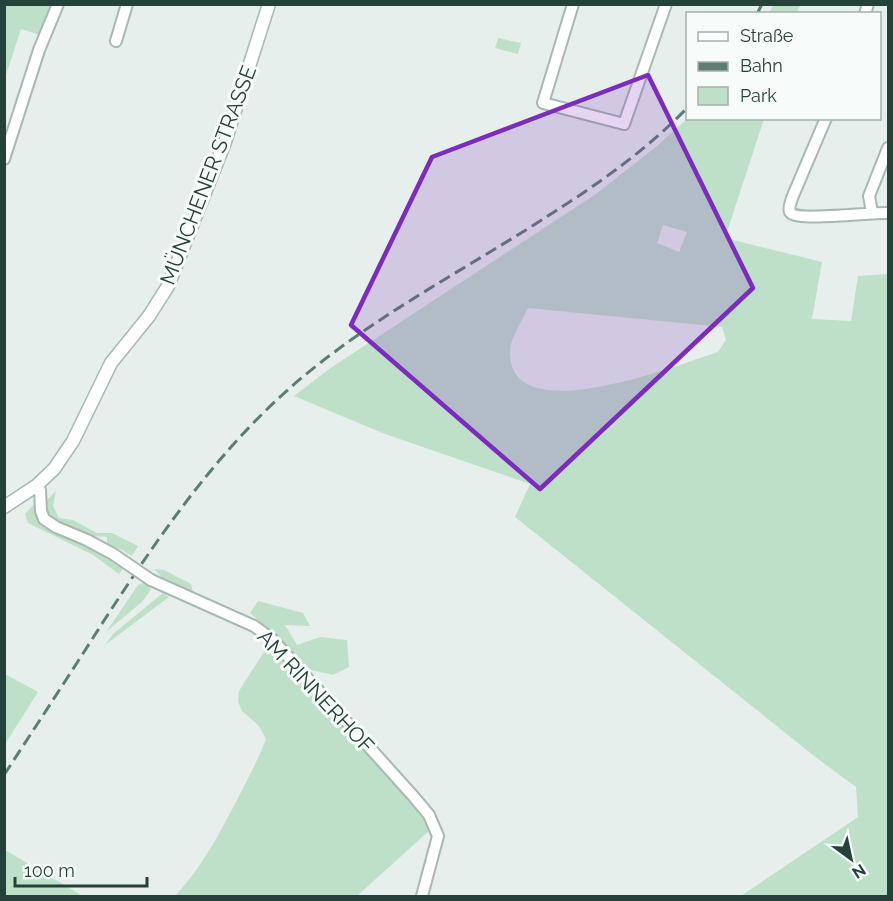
<svg xmlns="http://www.w3.org/2000/svg" width="893" height="901" font-family="Raleway,sans-serif">
  <style>
    .green { fill: #bfe0c8; fill-rule: evenodd }
    .lines { fill: none; stroke-linecap: round; stroke-linejoin: round }
    .minor-casing { stroke: #a8b8b2; stroke-width: 14 }
    .tertiary-casing { stroke: #a8b8b2; stroke-width: 15 }
    .minor { stroke: #fff; stroke-width: 10 }
    .tertiary { stroke: #fff; stroke-width: 12 }
    .rail { stroke: #5f7d75; stroke-width: 3; stroke-dasharray: 12 6; stroke-linecap: butt }
    .minor-bridge-casing { stroke: #a8b8b2; stroke-width: 14; stroke-linecap: butt }
    .minor-bridge { stroke: #fff; stroke-width: 10 }
    .marked { fill: #7b2cbf; fill-opacity: 0.2; stroke: #7b2cbf; stroke-width: 4.5; stroke-linejoin: round }
    .labels { text-anchor: middle; dominant-baseline: central; stroke-width: 6; stroke-linejoin: round; paint-order: stroke }
    .street-label { font-size: 21px; fill: #24423a; stroke: #f7fbf9 }
  </style>
  <rect width="100%" height="100%" fill="#e6efeb"/>
  <!-- green -->
  <path class="green" d="M774,4H800V5L797,13H769Z
    M5,5H52L40,35L21,29L5,78Z
    M498,38L521,43L518,54L495,48Z
    M688,118L764,119L725,238L822,262L812,319L851,321L858,276L888,274V896H741L858,817L856,787L818,759L515,517L530,484L385,434L294,396L329,369L596,194L657,146ZM663,225L687,232L679,252L657,243ZM528,308L722,327L726,340L718,352C680,364 506,434 510,350C510,340 523,318 528,308Z
    M56,491L53,506L59,518L73,520L97,533H112L138,546L132,556L120,549L107,544V537L94,536L73,527L53,522L45,511V502Z
    M38,500L39,518L50,530L112,556L125,565L119,574L93,555L28,523L25,514Z
    M154,569L164,570L191,584L194,596L165,581Z
    M150,581V591L142,602L106,632L138,585Z
    M163,593L169,597L105,645L113,634Z
    M258,601L303,613L310,626L285,625L297,645L320,637L347,640L349,667L333,675L303,668L274,634L250,613Z
    M269,644L425,816L430,830L357,896H175C203,866 219,834 238,798C248,778 258,760 266,739L259,726L242,711L238,702L239,691Z
    M5,674L38,692L5,744Z
    M5,850L83,896H5Z"/>
  <g class="lines">
    <defs>
      <path id="minor" d="M573,4L543,103L624,124L666,4
        M865,14L868,4
        M116,41L127,4
        M826,118L792,198C791,202 788,208 790,212C795,222 873,212 888,213
        M4,159L39,50L58,4
        M872,212L869,196L888,148
        M36,486L40,490L41,511L44,519L56,527L87,540L113,554
        M151,580L254,626L273,640L414,797L429,815L438,836L422,896"/>
      <path id="tertiary" d="M4,507L36,486L54,469L73,441L111,363L149,316L168,286L225,142L269,4"/>
    </defs>
    <!-- minor casing -->
    <use href="#minor" class="minor-casing"/>
    <!-- tertiary casing -->
    <use href="#tertiary" class="tertiary-casing"/>
    <!-- minor -->
    <use href="#minor" class="minor"/>
    <!-- tertiary -->
    <use href="#tertiary" class="tertiary"/>
    <!-- rail -->
    <path class="rail" d="M757,14L762,4
      M4,775C38,723 72,671 105,619C163,530 222,444 305,375C374,318 454,275 529,228C586,192 641,156 688,107"/>
    <defs>
      <path id="minor-bridge" d="M113,554L151,580"/>
    </defs>
    <!-- minor-bridge casing -->
    <use href="#minor-bridge" class="minor-bridge-casing"/>
    <!-- minor-bridge -->
    <use href="#minor-bridge" class="minor-bridge"/>
  </g>
  <!-- marked area -->
  <path class="marked" d="M648,75L753,288L540,489L351,325L432,157Z"/>
  <g class="labels">
    <!-- street labels -->
    <g class="street-label">
      <text transform="translate(208 175) rotate(-69)">MÜNCHENER STRASSE</text>
      <text transform="translate(316 691) rotate(47)">AM RINNERHOF</text>
    </g>
  </g>
  <!-- border -->
  <rect width="893" height="901" fill="none" stroke="#24423a" stroke-width="12"/>
  <!-- legend -->
  <rect x="686" y="12" width="195" height="108" fill="#f7fbf9" stroke="#a3b1ad" stroke-width="1.5"/>
  <rect x="698" y="32" width="30" height="9" fill="#ffffff" stroke="#a3b1ad" stroke-width="1.5"/>
  <text x="740" y="42" font-size="18" fill="#24423a">Straße</text>
  <rect x="698" y="62" width="30" height="9" fill="#5f7d75" stroke="#a3b1ad" stroke-width="1.5"/>
  <text x="740" y="72" font-size="18" fill="#24423a">Bahn</text>
  <rect x="698" y="87" width="30" height="18" fill="#bfe0c8" stroke="#a3b1ad" stroke-width="1.5"/>
  <text x="740" y="102" font-size="18" fill="#24423a">Park</text>
  <!-- north arrow -->
  <g transform="translate(851 859) rotate(147)" stroke="#f7fbf9" stroke-width="4.5" paint-order="stroke">
  <path d="M0-4.5L10 22L0 15L-10 22Z" fill="#24423a"/>
  <text y="-9" font-size="16" font-weight="bold" text-anchor="middle" fill="#24423a">N</text>
  </g>
  <!-- scale -->
  <path d="M15 877v9h132v-9" fill="none" stroke="#24423a" stroke-width="3"/>
  <text x="24" y="877" font-size="18" fill="#24423a" stroke="#f7fbf9" stroke-width="4.5" paint-order="stroke">100 m</text>
</svg>
